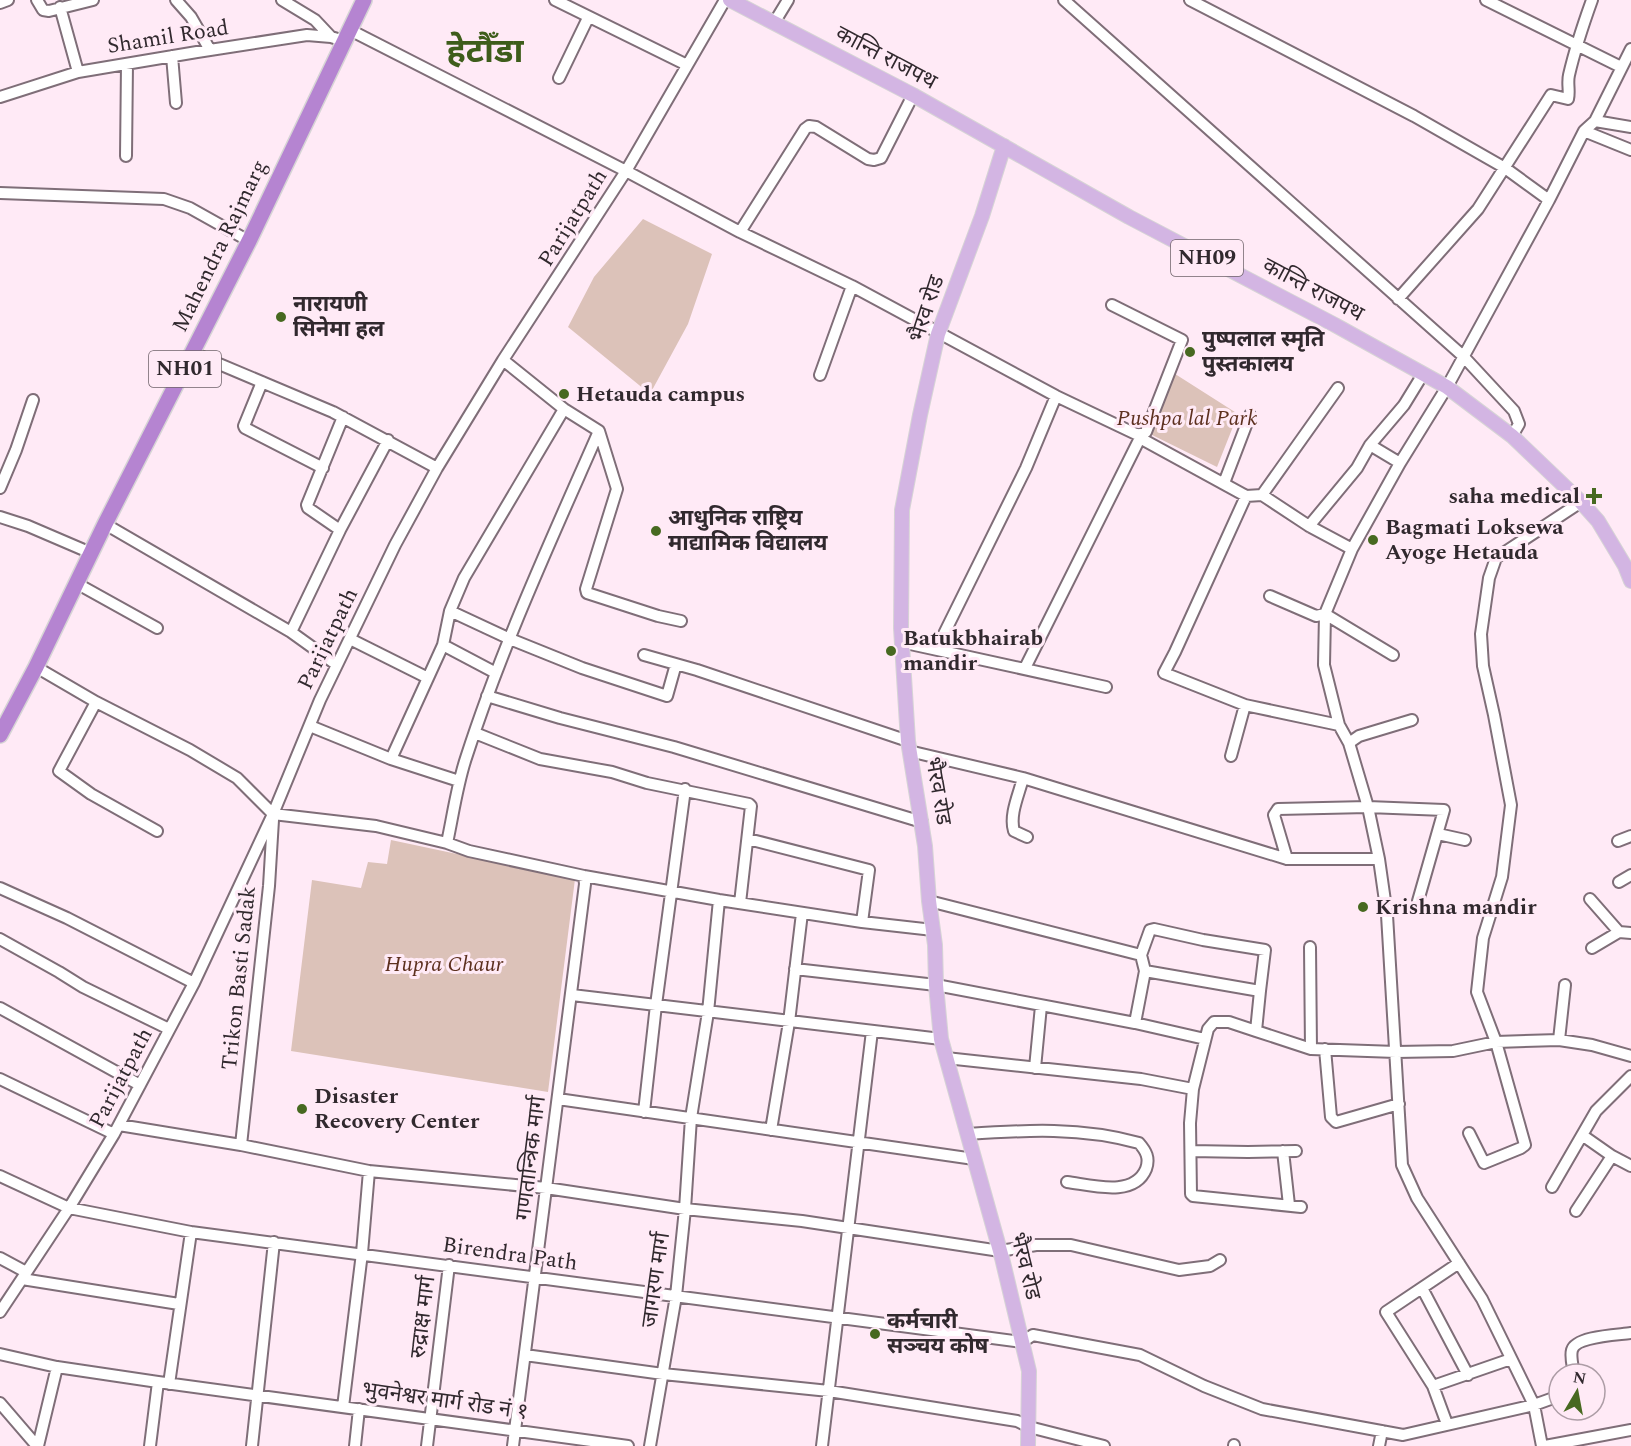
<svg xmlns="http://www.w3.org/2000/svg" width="1631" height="1446" font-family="Spectral,'Noto Sans Devanagari',serif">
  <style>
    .green { fill: #dcc2b9 }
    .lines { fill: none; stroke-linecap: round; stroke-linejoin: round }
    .minor-casing { stroke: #7f6e78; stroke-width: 14 }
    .major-casing { stroke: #d6d4d5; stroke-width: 16 }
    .highway-casing { stroke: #d6d4d5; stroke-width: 18 }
    .minor { stroke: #fff; stroke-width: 10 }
    .major { stroke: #d3b5e3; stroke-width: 14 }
    .highway { stroke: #b584d1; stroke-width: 15 }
    .poi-dot { fill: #476920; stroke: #ffeaf6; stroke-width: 2 }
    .labels { text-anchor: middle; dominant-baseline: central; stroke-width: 6; stroke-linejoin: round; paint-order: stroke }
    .shield { fill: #ffeaf6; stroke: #6f636a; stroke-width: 1.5 }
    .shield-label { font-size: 21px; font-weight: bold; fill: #31292e }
    .street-label { font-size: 22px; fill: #31292e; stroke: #ffeaf6 }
    .poi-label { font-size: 22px; font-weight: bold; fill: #31292e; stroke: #ffeaf6; text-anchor: start }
    .park-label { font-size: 22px; font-style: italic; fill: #5d301f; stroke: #ffeaf6 }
    .town-label { font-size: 34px; font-weight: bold; fill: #3e5d1b; stroke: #ffeaf6 }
  </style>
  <rect width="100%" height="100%" fill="#ffeaf6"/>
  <!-- green -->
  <path class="green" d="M643,219L712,254L688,324L650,394L568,327L594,277Z
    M1172,372L1238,414L1217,467L1146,432Z
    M391,840L575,879L548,1092L291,1051L312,880L361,888L368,862L387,864Z"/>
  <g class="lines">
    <defs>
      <path id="minor" d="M37,0L43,10L49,11L93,0
        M176,0L191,17L210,50
        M282,0L315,20L331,37
        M555,0L687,65
        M1064,0L1463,356L1514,411L1519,424L1512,436
        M1190,0L1414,116L1505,168L1549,200
        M1486,0L1621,67
        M0,3L8,0
        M60,7L78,72
        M774,23L788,0
        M350,30L626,171L740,232L852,286L1056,396L1138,435L1140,438L1246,496L1262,495L1309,526L1352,549
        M172,56L176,103
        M559,78L588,18
        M0,97L78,72L197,52L307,35L331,37L344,41
        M1595,121L1631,127
        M1584,131L1631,150
        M126,156L127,64
        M0,193L164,199L190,208L249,241
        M740,232L805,129L809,126L816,127L868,159L874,160L881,158L913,95
        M1398,299L1478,209L1551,95L1568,99C1570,91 1567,83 1569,75C1575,49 1583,25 1592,0
        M1112,305L1182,340L1146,432L1138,435
        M193,353L333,412L437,468
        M503,360L564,409L599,431L617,489L586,589L587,593L658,616L681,621
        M820,375L852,286
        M262,382L244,426L245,428L323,468
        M1370,445L1400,463
        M1224,483L1250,415
        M0,488L16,450L33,400
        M1262,495L1338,388
        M1246,496L1175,652L1164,673L1245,705L1339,725
        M0,517L28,526L91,553
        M105,524L291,632L337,665
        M1309,526L1357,468L1370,445L1404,405L1423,374
        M340,530L308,508L307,505L343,417
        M76,583L157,628
        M1270,596L1316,616L1325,614L1393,655
        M450,611L510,639L582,668L667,696L676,664
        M291,632L340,530L388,440
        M350,639L428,678
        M901,642L1106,687
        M443,645L496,673
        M937,648L1026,468L1056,396
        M644,655L697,670L908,741
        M36,667L96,702L190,750L237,778L273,814L376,826L447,843L469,851L584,876L719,900L862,922L933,930
        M1025,668L1140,438
        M487,696L560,718L674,747L922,822
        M96,702L59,771L91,794L157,831
        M310,726L391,759L459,781
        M475,733L540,759L612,772L647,783L749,804L751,806L740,903
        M1349,743L1359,736L1412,720
        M909,751L1023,778L1287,859H1379
        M1231,756L1245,705
        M391,759L443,645L450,611L464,578L564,409
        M1023,778C1019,794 1009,815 1014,831L1027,837
        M1438,834L1465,840
        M748,839L869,870L862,922
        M1618,841L1631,836
        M447,843C453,815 457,785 466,758C502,646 552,538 599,431
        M1287,859L1274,815L1278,809L1368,807L1444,810L1418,901
        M1619,882L1631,875
        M0,888L67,918L194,983
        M1590,899L1619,932
        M929,901L1141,955L1150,930L1154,929L1203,940L1265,950L1260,991
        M0,939L59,972L83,987L169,1029
        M1310,947L1311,1049
        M1592,948L1619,932L1631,933
        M1141,955L1145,971L1260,991L1256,1031L1311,1049L1396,1052L1453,1051L1496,1042L1559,1040L1592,1045L1631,1056
        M795,969L936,985L1135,1023L1205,1039
        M572,995L941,1039
        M0,1008L140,1085
        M1135,1023L1145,971
        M1256,1031L1229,1022H1214L1208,1029L1193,1089L1190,1123L1191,1194L1193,1196L1301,1207
        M1559,1040L1565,985
        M1325,1049L1331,1117L1336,1122L1399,1104
        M946,1058L1141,1079L1193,1089
        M1035,1068L1041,1006
        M0,1079L114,1134
        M558,1099L974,1159
        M644,1112L656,1005L685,789
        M119,1125L241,1145L369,1171L546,1188L685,1209L802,1221L1000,1251L1036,1245H1071L1179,1270L1210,1266L1220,1260
        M771,1130L789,1022L802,913
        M1469,1133L1484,1163L1521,1148L1525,1145L1496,1042L1477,992L1483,938L1502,877L1511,805L1494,715L1483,666L1481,634L1489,578L1496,558L1581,502
        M968,1134C1026,1130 1082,1127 1139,1143C1146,1151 1150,1158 1146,1169C1134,1198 1091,1185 1067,1182
        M241,1145L269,886L273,820
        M1191,1151L1248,1152L1296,1151
        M1283,1151L1289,1205
        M1612,1156L1631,1166
        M0,1176L69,1208L191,1232L1022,1342L1033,1335L1140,1355L1204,1386L1262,1409L1403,1435L1534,1405L1559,1396
        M1552,1187L1596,1111L1631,1076
        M1576,1211L1612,1156L1582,1135
        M0,1258L26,1272
        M22,1279L179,1304
        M1422,1288L1468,1375
        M0,1312L69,1208L114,1134L194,983L273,814L320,700L395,545L437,468L503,360L626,171L725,0
        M0,1354L57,1367L158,1382L628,1446
        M525,1355L663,1374L829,1391L1017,1421L1029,1427L1104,1446
        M1574,1374C1573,1367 1570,1357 1572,1350C1576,1336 1618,1335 1631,1333
        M169,1384L191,1232
        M1433,1386L1511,1359
        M0,1403L37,1446
        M343,1407L362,1253L369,1171
        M1447,1424L1433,1386L1386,1312L1459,1263
        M38,1446L57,1367
        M150,1446L158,1382
        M252,1446L274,1242
        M355,1446L359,1409
        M427,1446L449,1265
        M513,1446L585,884L584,876
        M650,1446L676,1296L685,1209L691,1118L708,1012L719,900
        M822,1446L872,1031
        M1234,1446V1445
        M1379,1446L1382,1431
        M1542,1446L1534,1405L1482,1299L1417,1198L1402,1165L1387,915L1379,859L1368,807L1349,743L1339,725L1324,665L1325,614L1352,549L1400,463L1447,387L1549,200L1584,131L1595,121L1631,49
        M1545,1446L1631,1430"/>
      <path id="major" d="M730,0L913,95L1129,217L1335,325L1447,387L1512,436L1581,502L1598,521L1625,566L1631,581
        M1004,146L982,216L938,334L920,415L902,510L901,628L908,741L925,846L929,901L935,945L936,985L941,1039L1002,1258L1029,1371L1028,1446"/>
      <path id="highway" d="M0,735L36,667L105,524L249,241L364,0"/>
    </defs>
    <!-- minor casing -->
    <use href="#minor" class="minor-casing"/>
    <!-- major casing -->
    <use href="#major" class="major-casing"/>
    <!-- highway casing -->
    <use href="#highway" class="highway-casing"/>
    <!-- minor -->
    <use href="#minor" class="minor"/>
    <!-- major -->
    <use href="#major" class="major"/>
    <!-- highway -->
    <use href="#highway" class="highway"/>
  </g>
  <!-- markers -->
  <g class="poi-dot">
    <circle cx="281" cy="317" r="6"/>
    <circle cx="1190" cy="352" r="6"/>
    <circle cx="564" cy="394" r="6"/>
    <path d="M1591 487h6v6h6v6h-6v6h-6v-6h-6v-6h6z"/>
    <circle cx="656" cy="531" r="6"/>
    <circle cx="1373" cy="540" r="6"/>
    <circle cx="891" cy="651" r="6"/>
    <circle cx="1363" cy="907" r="6"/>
    <circle cx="302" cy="1109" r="6"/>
    <circle cx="875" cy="1334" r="6"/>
  </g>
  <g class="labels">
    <!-- shield labels -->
    <g class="shield">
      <rect x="1171" y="240" width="72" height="36" rx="4.5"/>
      <rect x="149" y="351" width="72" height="36" rx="4.5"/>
    </g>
    <g class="shield-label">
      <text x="1207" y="258">NH09</text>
      <text x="185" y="369">NH01</text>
    </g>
    <!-- street labels -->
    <g class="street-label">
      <text transform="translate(168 37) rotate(-9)">Shamil Road</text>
      <text transform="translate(886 58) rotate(28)">कान्ति राजपथ</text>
      <text transform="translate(573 218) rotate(-58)">Parijatpath</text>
      <text transform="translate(220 246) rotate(-64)">Mahendra Rajmarg</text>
      <text transform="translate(1313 290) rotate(28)">कान्ति राजपथ</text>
      <text transform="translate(927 309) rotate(-72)">भैरव रोड</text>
      <text transform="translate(328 639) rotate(-64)">Parijatpath</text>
      <text transform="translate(938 791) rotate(80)">भैरव रोड</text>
      <text transform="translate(239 978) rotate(-84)">Trikon Basti Sadak</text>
      <text transform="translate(121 1078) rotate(-62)">Parijatpath</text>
      <text transform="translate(531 1158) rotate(-83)">गणतान्त्रिक मार्ग</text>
      <text transform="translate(510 1254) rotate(8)">Birendra Path</text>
      <text transform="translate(1025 1266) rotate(76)">भैरव रोड</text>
      <text transform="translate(656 1280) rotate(-82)">जागरण मार्ग</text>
      <text transform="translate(423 1317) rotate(-83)">रुद्राक्ष मार्ग</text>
      <text transform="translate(445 1401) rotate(8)">भुवनेश्वर मार्ग रोड नं १</text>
    </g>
    <!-- poi labels -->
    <g class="poi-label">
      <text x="293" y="304">नारायणी<tspan x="293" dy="25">सिनेमा हल</tspan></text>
      <text x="1202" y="339">पुष्पलाल स्मृति<tspan x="1202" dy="25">पुस्तकालय</tspan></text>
      <text x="576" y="394">Hetauda campus</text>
      <text x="1580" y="496" text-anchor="end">saha medical</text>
      <text x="668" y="518">आधुनिक राष्ट्रिय<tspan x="668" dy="25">माद्यामिक विद्यालय</tspan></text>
      <text x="1385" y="527">Bagmati Loksewa<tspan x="1385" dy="25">Ayoge Hetauda</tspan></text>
      <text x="903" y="638">Batukbhairab<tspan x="903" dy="25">mandir</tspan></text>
      <text x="1375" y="907">Krishna mandir</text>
      <text x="314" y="1096">Disaster<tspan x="314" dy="25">Recovery Center</tspan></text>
      <text x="887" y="1321">कर्मचारी<tspan x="887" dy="25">सञ्चय कोष</tspan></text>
    </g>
    <!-- park labels -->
    <g class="park-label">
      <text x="1187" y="418">Pushpa lal Park</text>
      <text x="444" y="964">Hupra Chaur</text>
    </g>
    <!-- town labels -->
    <g class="town-label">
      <text x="485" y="52">हेटौँडा</text>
    </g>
  </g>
  <!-- north arrow -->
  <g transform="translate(1577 1392) rotate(10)"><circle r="28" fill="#ffeaf6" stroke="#ad9da6" stroke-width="1.5"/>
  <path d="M0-4.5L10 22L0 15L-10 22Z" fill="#476920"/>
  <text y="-9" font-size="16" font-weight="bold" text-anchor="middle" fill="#31292e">N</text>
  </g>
</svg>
